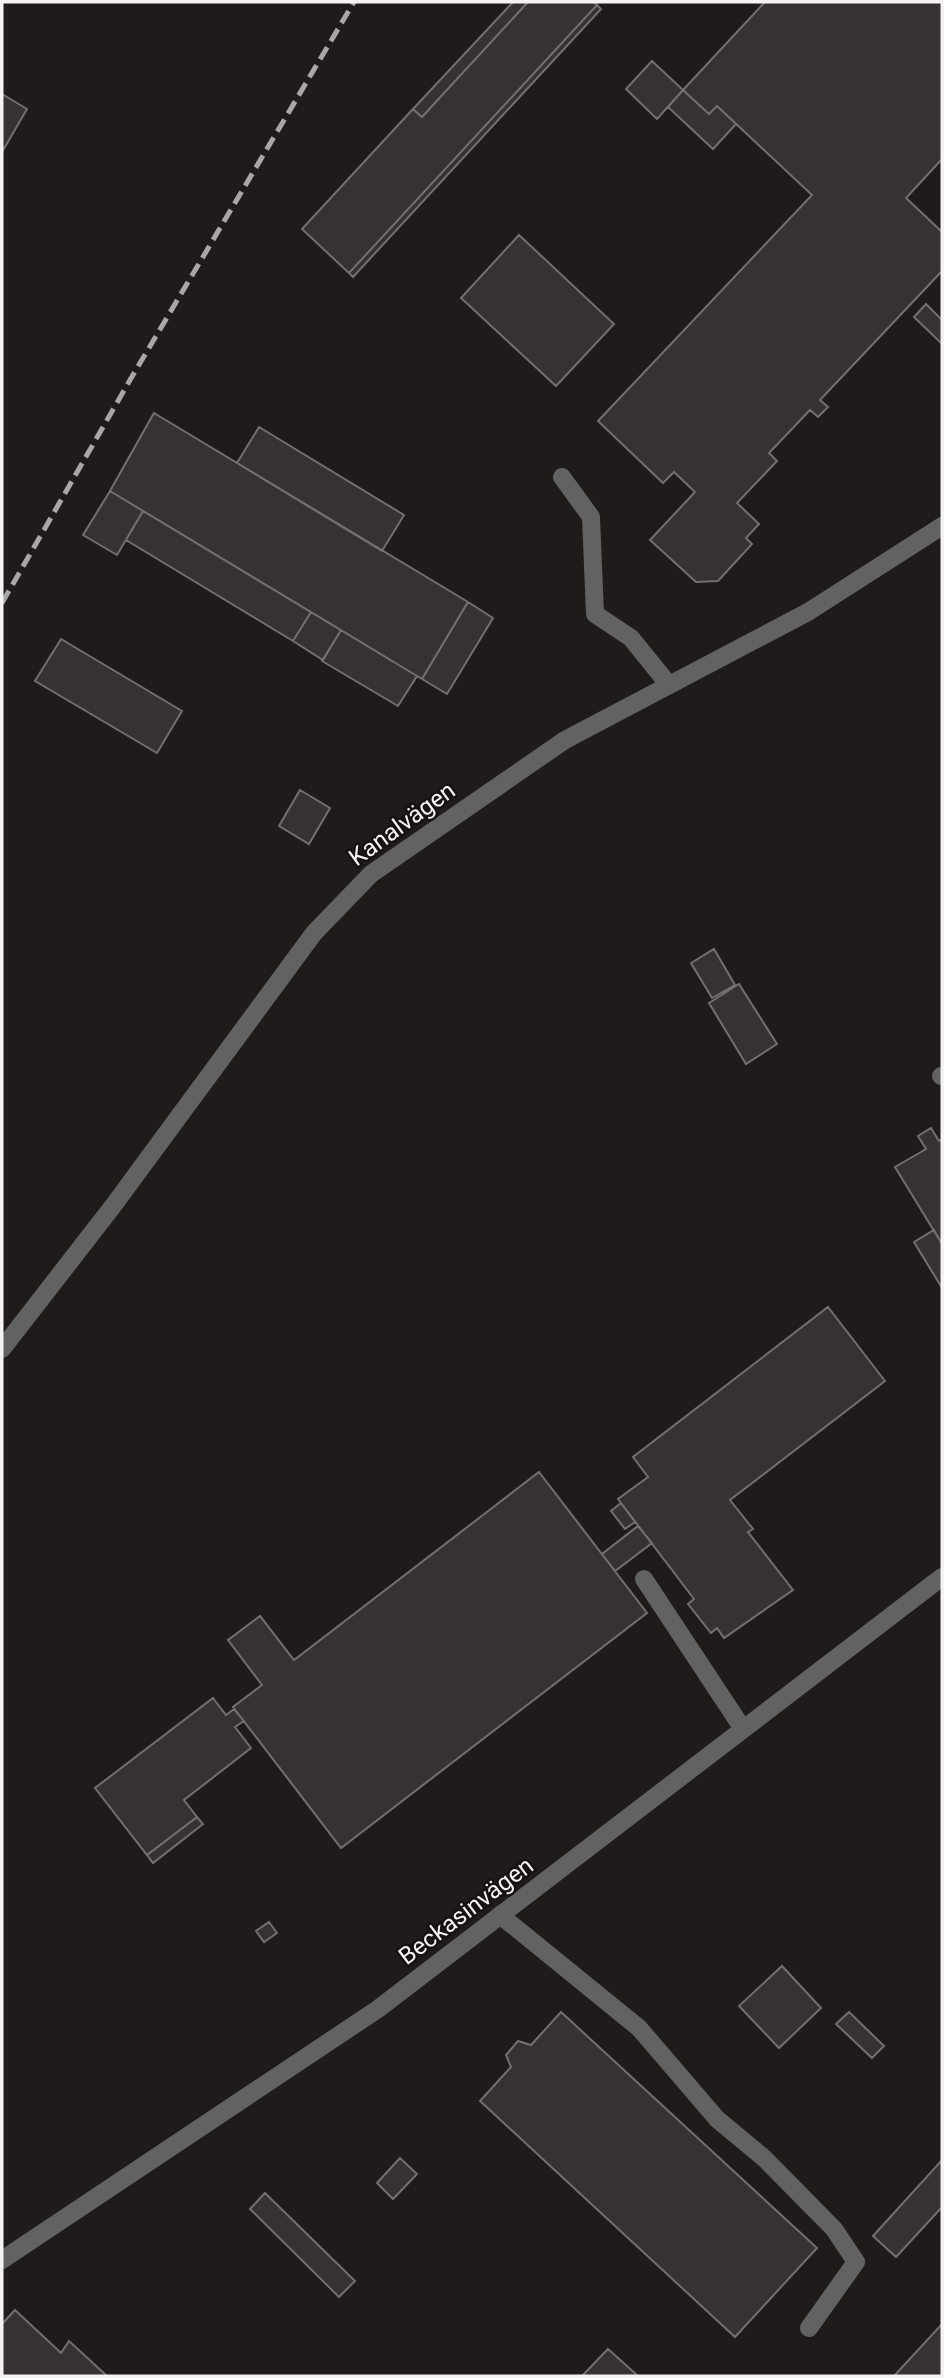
<svg xmlns="http://www.w3.org/2000/svg" width="944" height="2378" font-family="Roboto,sans-serif">
  <style>
    .building { fill: #353231; stroke: #726f6d; stroke-width: 2 }
    .lines { fill: none; stroke-linecap: round; stroke-linejoin: round }
    .service { stroke: #626263; stroke-width: 18 }
    .minor { stroke: #626263; stroke-width: 18 }
    .rail { stroke: #a9a7a6; stroke-width: 5; stroke-dasharray: 14 7; stroke-linecap: butt }
    .labels { text-anchor: middle; dominant-baseline: central; stroke-width: 5; stroke-linejoin: round; paint-order: stroke }
    .street-label { font-size: 24px; fill: #f5f3f2; stroke: #151211 }
  </style>
  <rect width="100%" height="100%" fill="#1e1b1a"/>
  <!-- building -->
  <path class="building" d="M513,2H528L422,117L413,109Z
    M528,2H594L597,5L349,273L302,229L413,109L422,117Z
    M765,2H942V159L906,198L942,232V271L820,400L828,407L818,417L810,410L769,453L777,461L737,503L759,524L746,538L752,544L718,581L696,582L650,540L695,492L674,472L663,483L598,421L812,195L717,106L709,114L683,90Z
    M597,5L601,9L353,277L349,273Z
    M652,61L683,90L657,119L626,89Z
    M683,90L709,114L717,106L736,124L713,149L668,107Z
    M2,94L27,109L2,152Z
    M519,235L614,324L556,386L461,298Z
    M926,304L942,320V344L914,317Z
    M154,413L468,602L422,679L110,491Z
    M259,427L404,515L382,551L237,463Z
    M110,491L143,511L117,555L83,535Z
    M143,511L311,612L293,641L126,540Z
    M468,602L493,618L447,694L422,679Z
    M311,612L341,630L323,660L293,641Z
    M341,630L417,676L398,706L322,661Z
    M61,639L182,711L157,753L35,681Z
    M300,790L330,808L309,844L279,826Z
    M714,949L735,985L712,998L691,963Z
    M739,984L777,1044L746,1064L709,1003Z
    M931,1128L939,1141L942,1139V1244L895,1167L926,1149L918,1136Z
    M934,1230L942,1244V1288L914,1242Z
    M828,1307L885,1381L730,1500L753,1529L748,1532L793,1590L724,1638L717,1628L711,1633L688,1604L694,1599L618,1499L648,1477L633,1457Z
    M539,1472L647,1613L341,1848L233,1707L262,1685L228,1640L260,1616L294,1660Z
    M621,1503L635,1522L625,1529L611,1511Z
    M638,1526L652,1543L615,1571L602,1554Z
    M213,1698L226,1715L234,1709L244,1721L235,1727L251,1748L184,1800L197,1817L147,1855L95,1788Z
    M197,1817L203,1824L153,1863L147,1855Z
    M269,1922L277,1933L264,1942L256,1931Z
    M782,1966L821,2008L779,2048L739,2006Z
    M561,2012L817,2248L735,2337L480,2101L511,2067L506,2055L518,2041L531,2045Z
    M849,2012L884,2046L872,2058L836,2024Z
    M400,2158L417,2174L393,2199L377,2183Z
    M942,2160V2207L896,2257L873,2236Z
    M265,2193L355,2281L339,2297L250,2209Z
    M15,2310L61,2353L69,2341L107,2376H2V2324Z
    M942,2324V2376H894Z
    M608,2349L638,2376H582Z"/>
  <g class="lines">
    <!-- service -->
    <path class="service" d="M562,477L591,517L595,614L631,638L669,685
      M941,1076H942
      M644,1579L743,1729
      M500,1915L639,2028L717,2119L764,2158L834,2229L856,2262L809,2328"/>
    <!-- minor -->
    <path class="minor" d="M2,1349L113,1206L314,933L371,874L565,740L808,612L942,526
      M2,2260L378,2009L942,1577"/>
    <!-- rail -->
    <path class="rail" d="M2,603L130,380L354,2"/>
  </g>
  <g class="labels">
    <!-- street labels -->
    <g class="street-label">
      <text transform="translate(402 824) rotate(-36)">Kanalvägen</text>
      <text transform="translate(466 1911) rotate(-37)">Beckasinvägen</text>
    </g>
  </g>
  <!-- border -->
  <rect width="944" height="2378" fill="none" stroke="#f5f3f2" stroke-width="7"/>
</svg>
